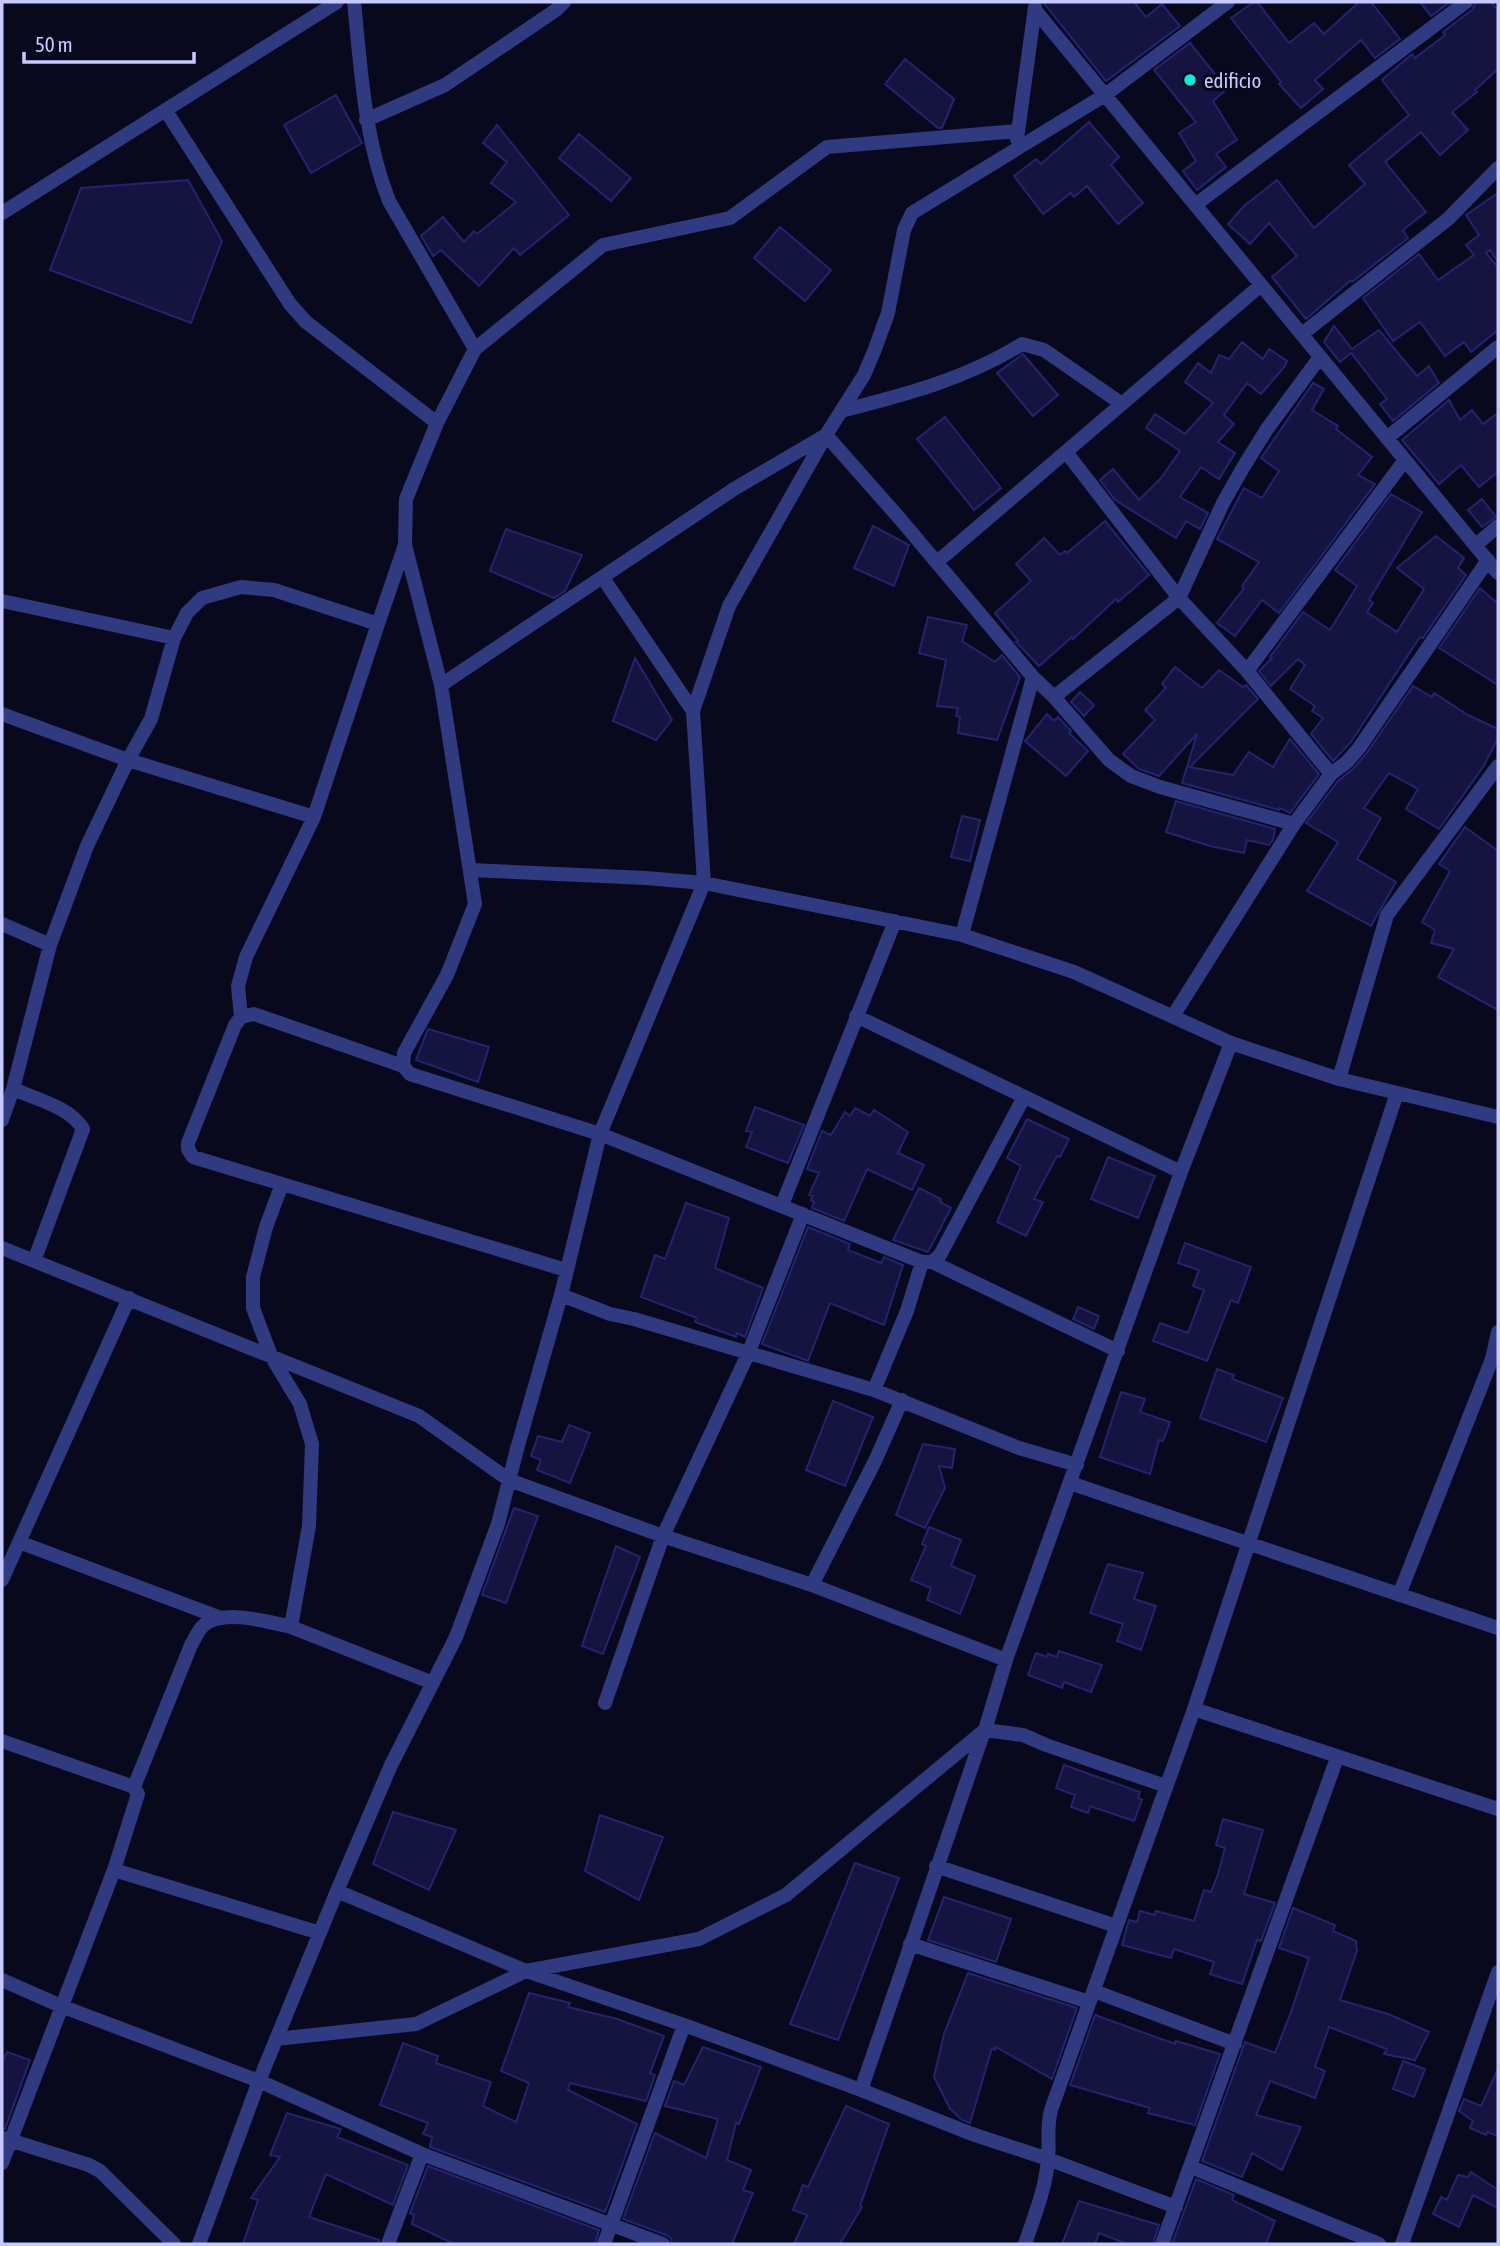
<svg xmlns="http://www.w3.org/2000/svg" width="1500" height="2246" font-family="'Asap Condensed',sans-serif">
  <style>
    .building { fill: #151440; stroke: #25236f; stroke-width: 2 }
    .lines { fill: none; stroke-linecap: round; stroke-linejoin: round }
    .minor { stroke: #2f3a81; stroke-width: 14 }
    .poi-dot { fill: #00f1e0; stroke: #09091d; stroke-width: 2.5 }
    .labels { text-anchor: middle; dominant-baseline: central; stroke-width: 7; stroke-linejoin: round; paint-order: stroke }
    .poi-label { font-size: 21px; fill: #c6c9ff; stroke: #09091d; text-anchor: start }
  </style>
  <rect width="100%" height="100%" fill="#09091d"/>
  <!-- building -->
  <path class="building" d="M1043,2H1134L1146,17L1162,4L1180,26L1106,81Z
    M1254,2H1257L1289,43L1314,23L1324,34L1359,2H1371L1400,39L1375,58L1361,40L1315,80L1323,89L1301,108L1279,84L1281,82L1231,18Z
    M1420,2H1450L1431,16Z
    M1476,2H1491L1498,10V69L1475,90L1477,92L1452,112L1468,130L1440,155L1421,132L1385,162L1426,212L1403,230L1408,238L1352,282L1350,281L1306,319L1272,277L1297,256L1269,223L1250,244L1228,224L1244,206L1277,180L1314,228L1365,184L1349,165L1409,115L1382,80L1412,54L1415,58L1445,35L1443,32L1472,10Z
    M1190,43L1227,89L1213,101L1237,140L1216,154L1226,167L1197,190L1183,171L1196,161L1179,133L1196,122L1154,70Z
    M905,59L954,99L942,128H938L885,84Z
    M336,95L362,143L311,173L284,125Z
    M1089,122L1119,157L1111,165L1143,203L1118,224L1087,186L1074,197L1071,193L1043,214L1014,176L1036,159L1041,164Z
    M497,125L569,215L520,255L514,248L479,286L441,250L433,256L421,236L443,217L464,242L474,231L477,234L516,202L491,183L507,162L483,143Z
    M579,134L631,178L611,201L559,158Z
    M188,180L222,241L191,323L50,270L81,188Z
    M1498,193V262L1490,250L1486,253L1498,267V330L1471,352L1464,342L1445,356L1420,322L1393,341L1363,298L1419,254L1438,280L1474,255L1466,245L1479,235L1466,215Z
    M780,227L831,270L805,301L754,258Z
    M1334,326L1352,349L1379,330L1417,376L1429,366L1439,383L1393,421L1380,404L1387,399L1351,353L1340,362L1324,342Z
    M1242,342L1263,359L1269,349L1287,361L1285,366L1261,394L1247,383L1224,415L1234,424L1218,442L1235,453L1219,479L1201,467L1180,497L1208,513L1200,529L1186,521L1176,538L1115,500L1100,480L1113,469L1139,500L1161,478L1180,451L1146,428L1155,414L1185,434L1213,403L1185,382L1198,363L1211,373L1219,355L1229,359Z
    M1023,354L1058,395L1033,416L997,373Z
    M1313,383L1324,389L1312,410L1338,426L1336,429L1372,457L1358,475L1375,484L1279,613L1262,600L1235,636L1217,623L1244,588L1242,586L1259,562L1217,539L1244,488L1262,498L1279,471L1261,458Z
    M1449,400L1460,420L1472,410L1483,424L1498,413V472L1479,487L1461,465L1439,484L1402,440Z
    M945,417L1001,488L974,510L917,439Z
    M1391,494L1422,512L1369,600L1373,603L1367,612L1397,632L1424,589L1397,568L1436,536L1464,558L1458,568L1466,575L1423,638L1420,637L1351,742L1333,761L1311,734L1323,718L1312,711L1315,706L1290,689L1305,665L1298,659L1271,686L1259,671L1272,658L1270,657L1303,612L1330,630L1357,586L1335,570Z
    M1482,499L1496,517L1482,527L1468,510Z
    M1105,521L1149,575L1118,602L1116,599L1073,639L1072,637L1039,666L1016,642L1018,641L995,613L1031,581L1016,564L1044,538L1060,555L1065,551L1067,553Z
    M873,526L909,545L894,586L854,568Z
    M506,529L582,555L565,591L554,598L490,571Z
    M1480,588L1498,604V685L1439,648Z
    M928,617L967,625L962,641L995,662L1002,655L1020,677L997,740L958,733L960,717L956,716L958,708L937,706L946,660L919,653Z
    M635,658L672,720L656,740L613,721Z
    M1175,667L1202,688L1219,670L1243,687L1246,685L1258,699L1190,767L1233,775L1249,752L1273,767L1290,739L1319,774L1290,813L1280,808L1279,810L1182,783L1197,734L1159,776L1139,769L1123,754L1155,720L1145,710L1166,688L1162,684Z
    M1413,686L1432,697L1434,693L1468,715L1498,729V738L1483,767L1439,829L1406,809L1418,789L1389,773L1364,808L1381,818L1357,859L1396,882L1371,926L1307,891L1338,842L1306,823L1338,781L1354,768L1366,754Z
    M1080,692L1094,705L1084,716L1071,702Z
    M1047,714L1054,721L1058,717L1071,731L1069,733L1088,751L1066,776L1025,741Z
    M1176,801L1275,829L1273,840L1269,845L1247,840L1244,853L1210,846L1166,832Z
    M962,816L980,820L970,861L951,857Z
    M1465,827L1498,851V1010L1438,977L1454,949L1431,943L1435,930L1422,922L1450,871L1439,864Z
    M428,1029L489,1047L478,1082L416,1060Z
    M755,1107L804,1125L788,1163L746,1147L752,1132L746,1131Z
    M855,1108L870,1116L874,1110L908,1132L898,1153L924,1165L912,1190L867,1169L844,1221L812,1208L814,1202L811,1200L813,1196L809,1195L819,1173L807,1169L822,1131L831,1135L845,1112L850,1116Z
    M1027,1119L1069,1139L1060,1157L1057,1156L1034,1199L1043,1202L1026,1236L997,1222L1021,1166L1007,1158Z
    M1108,1157L1155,1176L1138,1218L1091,1199Z
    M919,1188L941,1199L940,1202L951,1208L928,1252L893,1240Z
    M686,1203L729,1218L715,1268L763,1288L745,1337L737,1333L736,1337L695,1322L697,1318L641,1297L655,1255L665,1259Z
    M808,1227L850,1244L848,1250L881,1263L884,1257L903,1265L884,1325L830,1303L808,1361L762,1344Z
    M1185,1243L1251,1267L1238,1303L1231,1300L1207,1361L1153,1341L1160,1323L1188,1333L1204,1290L1193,1286L1199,1270L1178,1263Z
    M1078,1307L1099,1316L1094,1329L1073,1319Z
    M1217,1369L1234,1375L1232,1379L1283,1398L1266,1442L1200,1418Z
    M1121,1392L1145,1399L1140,1412L1170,1422L1163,1441L1159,1440L1150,1474L1100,1457Z
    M833,1401L873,1417L845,1486L806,1470Z
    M569,1425L590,1433L570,1483L537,1470L541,1460L531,1456L538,1436L562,1442Z
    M923,1444L955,1449L952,1468L939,1466L945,1488L925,1528L896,1515Z
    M514,1508L538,1516L506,1603L482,1595Z
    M929,1527L961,1540L951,1566L975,1576L960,1614L927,1600L931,1588L911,1580L926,1546L922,1544Z
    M616,1546L640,1557L603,1654L582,1646Z
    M1108,1564L1143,1573L1134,1599L1156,1606L1141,1650L1117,1641L1123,1624L1090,1613Z
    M1059,1651L1102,1665L1091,1692L1064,1682L1062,1688L1028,1675L1036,1653L1047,1657L1048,1654L1057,1657Z
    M1064,1765L1140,1792L1138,1798L1142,1800L1134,1821L1090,1806L1088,1813L1071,1807L1075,1795L1056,1788Z
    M393,1812L456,1830L429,1890L373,1864Z
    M600,1815L663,1837L639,1900L585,1871Z
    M1223,1819L1263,1830L1244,1894L1275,1903L1261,1941L1257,1940L1242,1984L1210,1974L1214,1962L1174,1949L1171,1958L1122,1945L1129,1920L1137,1922L1140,1911L1155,1915L1156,1911L1194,1921L1204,1890L1211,1892L1218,1874L1225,1848L1216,1845Z
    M855,1863L899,1878L838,2040L790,2024Z
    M944,1897L1011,1919L996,1962L928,1940Z
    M1293,1908L1335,1925L1333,1931L1356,1941L1357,1951L1340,2000L1388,2014L1429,2032L1415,2060L1384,2054L1387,2049L1329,2027L1315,2067L1325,2071L1315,2098L1270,2081L1256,2115L1301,2127L1282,2170L1252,2153L1242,2177L1202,2161L1245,2042L1275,2053L1291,2012L1309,1958L1279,1948Z
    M968,1973L1077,2008L1052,2079L996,2047L995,2050L992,2048L970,2123L962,2120L950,2109L934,2077L944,2034Z
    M529,1993L570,2003L568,2007L617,2019L664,2036L650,2073L655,2075L646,2101L570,2083L568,2090L637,2124L605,2212L430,2147L432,2137L423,2134L428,2123L380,2105L403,2043L438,2056L436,2063L491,2082L483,2106L516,2122L529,2083L501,2071Z
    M1095,2015L1175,2044L1176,2041L1220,2054L1195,2125L1148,2113L1150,2108L1070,2085Z
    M703,2047L761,2067L739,2124L736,2123L727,2160L751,2170L743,2190L753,2193L732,2244H672L671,2238L666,2235L623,2219L655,2133L706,2158L718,2119L665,2106L674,2081L684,2085Z
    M7,2052L30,2060L5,2129H2V2062Z
    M1403,2061L1425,2069L1414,2097L1393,2089Z
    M1498,2069V2136L1487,2132L1486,2135L1470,2128L1473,2121L1459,2111L1464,2099L1481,2106Z
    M846,2106L889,2124L860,2206L862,2207L840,2244H794L807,2215L793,2210L803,2185L808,2187Z
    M287,2113L341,2129L337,2137L408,2165L393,2205L326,2174L309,2217L379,2240V2244H243L258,2200L251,2198L280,2157L270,2155Z
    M428,2166L599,2230L595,2244H454L412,2224L414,2215L410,2213Z
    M1471,2172L1498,2190V2208L1473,2195L1459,2227L1433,2214L1441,2197L1447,2200L1458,2175L1468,2177Z
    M1196,2179L1234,2195L1232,2200L1275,2221L1266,2244H1172Z
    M1079,2201L1159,2225L1153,2244H1127L1099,2233L1095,2244H1062Z"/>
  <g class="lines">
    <!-- minor -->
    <path class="minor" d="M354,2C361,69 364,138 389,201L475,349
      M1035,10L1498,573
      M166,111L290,304L306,322L437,423L406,499L405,545L441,685L475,904L447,975L404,1053L403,1066
      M366,120L445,85L556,10L564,2
      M1017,139L1035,7
      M1195,205L1466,2
      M2,213L337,2
      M1302,334L1448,219L1498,168
      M841,411C904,395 966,379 1022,344L1044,350L1122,404
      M437,423L475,349L603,245L730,218L827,147L1018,131
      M1387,438L1498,347
      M1066,452L1179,598L1247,671L1331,774
      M1476,545L1498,526
      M937,562L1261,285
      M603,578L693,711
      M2,601L174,638
      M1247,671L1405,460
      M441,685L734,489L826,435L864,375L875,349L888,313L904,230L912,213L1105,95L1228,2
      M1054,697L1179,598L1223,503L1244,466L1267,429L1320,357
      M2,714L128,760L314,817
      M470,870L646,878L704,883L962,935L1074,972L1231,1043L1339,1079L1498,1117
      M2,924L50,945L87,846L128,760L151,719L174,638L187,613L202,598L241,587L274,590L378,624L405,545
      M962,935L1033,677
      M856,1016L1181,1172
      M1173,1016L1294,824L1331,774L1347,762L1359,748L1488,560
      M241,1017L238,986L246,957L314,817L378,624
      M1339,1079L1387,915L1498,766
      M13,1089C36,1099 70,1107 83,1129L34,1261
      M1024,1097L940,1255L932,1262H922L600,1134L704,883L693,711L729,606L826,435L901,520L1033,677L1054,697L1109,760L1131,776L1160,787L1294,824
      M2,1120L13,1089L50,945
      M782,1205L895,921
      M2,1248L419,1416L509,1480L663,1536L812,1585L1006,1660L985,1730L1023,1735L1046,1745L1166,1786
      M932,1262L1118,1351
      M561,1295L610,1314L634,1319L874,1390L1019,1448L1077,1465
      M874,1390L907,1311L922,1262
      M1070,1483L1498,1628
      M19,1542L221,1618
      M2,1580L129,1298
      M812,1585L875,1461L902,1400
      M1399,1595L1492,1359L1498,1332
      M291,1627L433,1683
      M1006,1660L1181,1172L1231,1043
      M605,1703L663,1536L748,1354L803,1214
      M1194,1709L1498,1809
      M2,1741L134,1787L138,1794L114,1870L2,2163
      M134,1787L191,1645C195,1639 198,1630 203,1626C222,1608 269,1622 291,1627L309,1526L312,1444L300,1404L271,1356L253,1308V1277L266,1227L282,1184
      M936,1866L1116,1926
      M114,1870L320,1933
      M337,1891L526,1971L684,2025L861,2090L972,2134L1048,2159L1176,2207
      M910,1944L1089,2002
      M2,1980L61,2006L259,2081L422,2154L663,2244
      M1094,1991L1235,2044
      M276,2039L416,2024L526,1971L699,1939L786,1895L985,1730
      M861,2090L984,1731
      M3,2138L89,2165L100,2171L174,2244
      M1191,2167L1379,2244
      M199,2244L259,2081L337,1891L391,1765L456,1637L498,1524L517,1449L561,1295L600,1134L410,1074L403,1066L254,1014L241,1017L235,1025L188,1143V1149L193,1157L566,1270
      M388,2244L422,2154
      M604,2244L684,2025
      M1025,2244C1034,2217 1046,2188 1048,2159C1050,2141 1046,2130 1051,2110L1194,1709L1397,1093
      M1162,2244L1337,1758
      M1402,2244L1498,1972"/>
  </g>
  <!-- markers -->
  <circle class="poi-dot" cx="1190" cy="80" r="7"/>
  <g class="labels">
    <!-- poi labels -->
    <g class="poi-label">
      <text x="1204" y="80">edificio</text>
    </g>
  </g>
  <!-- border -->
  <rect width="1500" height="2246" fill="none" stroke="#c6c9ff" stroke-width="7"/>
  <!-- scale -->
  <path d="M24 52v10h170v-10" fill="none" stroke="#c6c9ff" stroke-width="3.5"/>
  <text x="35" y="52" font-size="21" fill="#c6c9ff" stroke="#09091d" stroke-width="5" paint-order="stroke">50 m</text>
</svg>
